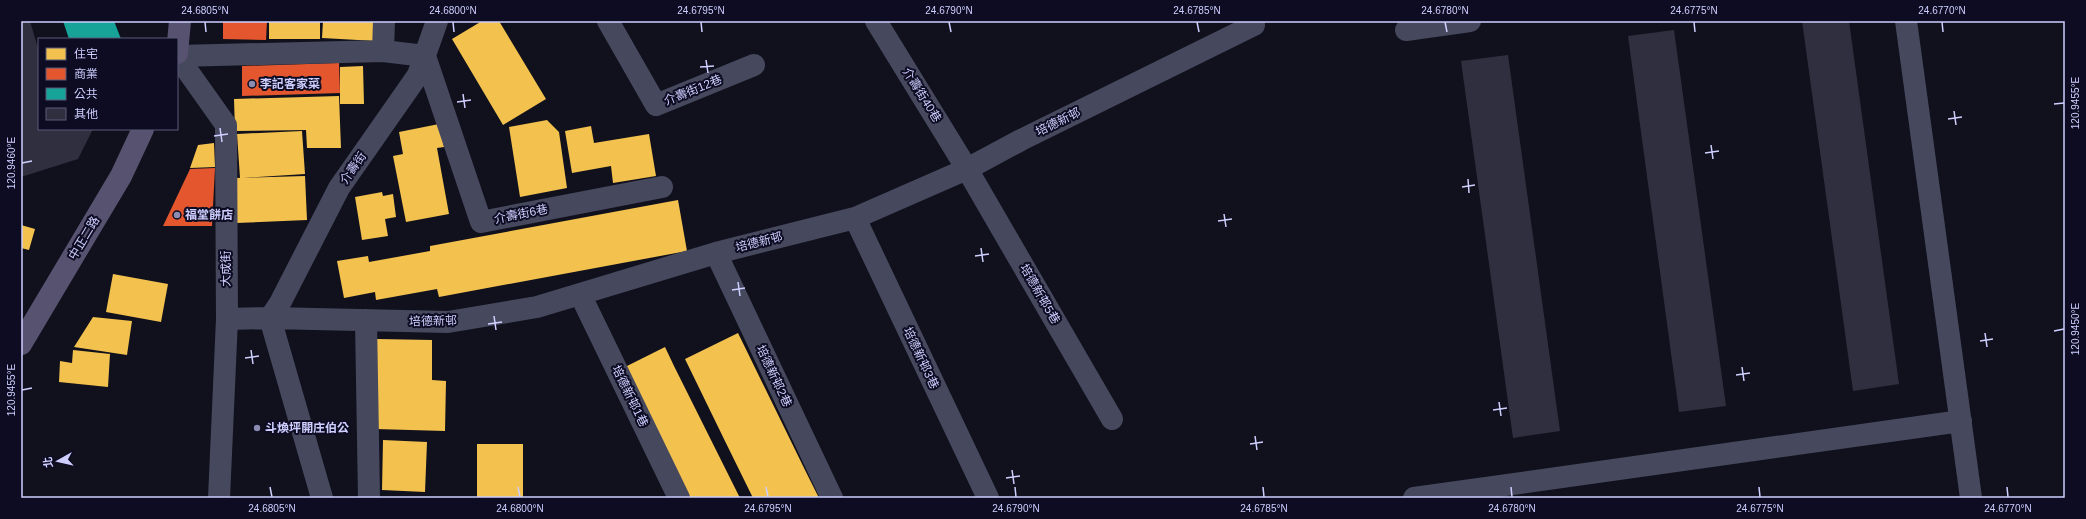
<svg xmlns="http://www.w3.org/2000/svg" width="2086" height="519" font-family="Helvetica,'Noto Sans TC',sans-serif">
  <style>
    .homes { fill: #f2c14e }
    .shops { fill: #e4572e }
    .public { fill: #17a398 }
    .building { fill: #2f2f3f }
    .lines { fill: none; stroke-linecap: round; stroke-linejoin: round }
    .minor { stroke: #46485e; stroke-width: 22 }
    .major { stroke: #585271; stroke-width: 22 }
    .ticks { fill: none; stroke: #cecfff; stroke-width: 1.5 }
    .poi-dot { fill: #8c8cb0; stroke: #0d0c22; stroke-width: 1.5 }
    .labels { text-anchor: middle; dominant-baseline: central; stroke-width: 4; stroke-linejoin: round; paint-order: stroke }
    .poi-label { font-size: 12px; font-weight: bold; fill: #cecfff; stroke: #0d0c22; text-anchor: start }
    .street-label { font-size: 12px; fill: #cecfff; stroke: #0d0c22 }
    .neatline { fill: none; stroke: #cecfff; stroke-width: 1.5 }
    .ticks-label { font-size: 10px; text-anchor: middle; fill: #cecfff }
  </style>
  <rect width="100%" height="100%" fill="#11111d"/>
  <!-- homes -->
  <path class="homes" d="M269,21H320V39H269Z
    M323,21H376V41L322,38Z
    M482,21H499L546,99L503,125L452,39Z
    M363,66L364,104H340V67Z
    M339,96L341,148H307L306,130L235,131L234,99Z
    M547,120L559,132L567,188L520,197L509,127Z
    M439,124L444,147L437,148L449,214L406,222L393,156L403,154L399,132Z
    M591,126L594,143L649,134L656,176L613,183L611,166L572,173L565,131Z
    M302,131L305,174L240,178L237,134Z
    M214,143L215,167L190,168L198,145Z
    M305,176L307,220L236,223L235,178Z
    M382,192L383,196L393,194L396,217L385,219L388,236L362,240L355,197Z
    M678,200L687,251L439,297L437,289L376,300L375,292L344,298L337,261L368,256L369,262L430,251V246Z
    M21,225L35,229L29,250L21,248Z
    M113,274L168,284L161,322L106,312Z
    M93,317L132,321L127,355L74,347Z
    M738,333L805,470L819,498H753L723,437L685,359Z
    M377,339L432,340V380L446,381L445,431L375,429Z
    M665,347L674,366L740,498H683L619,370Z
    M73,350L110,354L108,387L59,382L60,361L72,363Z
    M383,440L427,442L425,492L382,490Z
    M477,444H523V498H477Z"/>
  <!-- shops -->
  <path class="shops" d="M223,21H267L266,40L223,39Z
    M339,63L340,93L242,96V66Z
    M215,168L212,226H163L190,169Z"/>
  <!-- public -->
  <path class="public" d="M63,21H114L121,39H69Z"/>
  <!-- building -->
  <path class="building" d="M21,21H30L39,52V129H93L78,159L21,177Z
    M1802,21H1849L1899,384L1853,391Z
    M1674,30L1726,406L1679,412L1628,36Z
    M1508,55L1560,431L1513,438L1461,61Z"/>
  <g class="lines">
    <!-- minor -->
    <path class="minor" d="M608,21L656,105L754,65
      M876,21L967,169L1112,419
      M1906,21L1971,498
      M1406,30L1470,21
      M383,51L384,21
      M177,56L383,51L425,56L481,222L662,187
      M177,56L226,125L227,319L219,498
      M855,218L988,498
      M716,253L832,498
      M580,294L679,498
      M227,319L270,318L448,322L537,307L716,253L855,218L967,169L1021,140L1254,25
      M366,320L369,498
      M322,498L270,318L280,303L339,188L418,75L437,21
      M1414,498L1961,421"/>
    <!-- major -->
    <path class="major" d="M177,53L180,21
      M21,344L121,176L143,129"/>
  </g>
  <!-- ticks -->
  <path class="ticks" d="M205,22L206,32M453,22L454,32M701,22L702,32M949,22L951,32M1197,22L1199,32M1445,22L1447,32M1694,22L1695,32M1942,22L1943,32M706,60L708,73M700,67L714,66M463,94L465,108M457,102L471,100M2054,104L2064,103M1954,111L1956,125M1948,119L1962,117M220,128L222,142M214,136L228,134M1711,145L1713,159M1705,153L1719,151M22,163L32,161M1468,179L1469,193M1462,187L1475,185M1224,214L1226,227M1218,221L1232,219M981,248L983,262M975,256L989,254M738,282L740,296M732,290L745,288M494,316L496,330M488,324L502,322M2054,331L2064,329M1985,333L1987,347M1980,341L1993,339M251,350L253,364M245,358L259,356M1742,367L1744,381M1736,375L1750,373M22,390L32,388M1499,402L1501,416M1493,410L1507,408M1255,436L1257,450M1250,444L1263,442M1012,470L1014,484M1006,478L1020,476M270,487L272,497M518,487L520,497M766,487L768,497M1015,487L1016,497M1263,487L1264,497M1511,487L1512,497M1759,487L1760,497M2007,487L2008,497"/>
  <!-- markers -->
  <g class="poi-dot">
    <circle cx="252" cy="84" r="4"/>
    <circle cx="177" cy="215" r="4"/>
    <circle cx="257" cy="428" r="4"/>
  </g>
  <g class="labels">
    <!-- poi labels -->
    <g class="poi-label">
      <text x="260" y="84">李記客家菜</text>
      <text x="185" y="215">福堂餅店</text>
      <text x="265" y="428">斗煥坪開庄伯公</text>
    </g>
    <!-- street labels -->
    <g class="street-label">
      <text transform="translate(693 90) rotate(-22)">介壽街12巷</text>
      <text transform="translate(922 95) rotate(58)">介壽街40巷</text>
      <text transform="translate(1058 122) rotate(-26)">培德新邨</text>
      <text transform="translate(353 168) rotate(-55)">介壽街</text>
      <text transform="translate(521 214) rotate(-11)">介壽街6巷</text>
      <text transform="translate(84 238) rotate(-59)">中正二路</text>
      <text transform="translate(759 242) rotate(-14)">培德新邨</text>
      <text transform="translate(226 269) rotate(-90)">大成街</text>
      <text transform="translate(1040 294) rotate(60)">培德新邨5巷</text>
      <text transform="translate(433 321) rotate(-1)">培德新邨</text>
      <text transform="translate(921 358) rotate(65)">培德新邨3巷</text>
      <text transform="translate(774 376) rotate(65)">培德新邨2巷</text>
      <text transform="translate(630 396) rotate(64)">培德新邨1巷</text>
    </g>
  </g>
  <!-- border -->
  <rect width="2086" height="519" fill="none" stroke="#0d0c22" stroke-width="44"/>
  <!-- legend -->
  <rect x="38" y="38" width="140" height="92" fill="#0d0c22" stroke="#5a5a7a"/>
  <rect x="46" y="48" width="20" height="12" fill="#f2c14e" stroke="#5a5a7a"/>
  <text x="74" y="58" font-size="12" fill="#cecfff">住宅</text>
  <rect x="46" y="68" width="20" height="12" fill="#e4572e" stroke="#5a5a7a"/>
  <text x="74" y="78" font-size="12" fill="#cecfff">商業</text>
  <rect x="46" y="88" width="20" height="12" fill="#17a398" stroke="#5a5a7a"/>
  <text x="74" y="98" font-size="12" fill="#cecfff">公共</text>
  <rect x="46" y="108" width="20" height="12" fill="#2f2f3f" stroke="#5a5a7a"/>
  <text x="74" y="118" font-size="12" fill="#cecfff">其他</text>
  <!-- north arrow -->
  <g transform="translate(58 461) rotate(262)" stroke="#0d0c22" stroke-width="3" paint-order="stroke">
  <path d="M0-3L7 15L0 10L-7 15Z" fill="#cecfff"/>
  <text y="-6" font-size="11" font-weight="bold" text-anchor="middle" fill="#cecfff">北</text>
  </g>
  <rect x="22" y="22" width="2042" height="475" class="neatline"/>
  <g class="ticks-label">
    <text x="205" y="14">24.6805°N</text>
    <text x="453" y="14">24.6800°N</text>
    <text x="701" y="14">24.6795°N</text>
    <text x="949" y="14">24.6790°N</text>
    <text x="1197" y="14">24.6785°N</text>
    <text x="1445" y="14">24.6780°N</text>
    <text x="1694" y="14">24.6775°N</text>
    <text x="1942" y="14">24.6770°N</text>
    <text transform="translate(2075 103) rotate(-90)" y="4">120.9455°E</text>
    <text transform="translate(11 163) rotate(-90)" y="4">120.9460°E</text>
    <text transform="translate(2075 329) rotate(-90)" y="4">120.9450°E</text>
    <text transform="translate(11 390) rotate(-90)" y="4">120.9455°E</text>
    <text x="272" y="512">24.6805°N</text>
    <text x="520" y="512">24.6800°N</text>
    <text x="768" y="512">24.6795°N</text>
    <text x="1016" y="512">24.6790°N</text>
    <text x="1264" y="512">24.6785°N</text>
    <text x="1512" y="512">24.6780°N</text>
    <text x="1760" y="512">24.6775°N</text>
    <text x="2008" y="512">24.6770°N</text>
  </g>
</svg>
